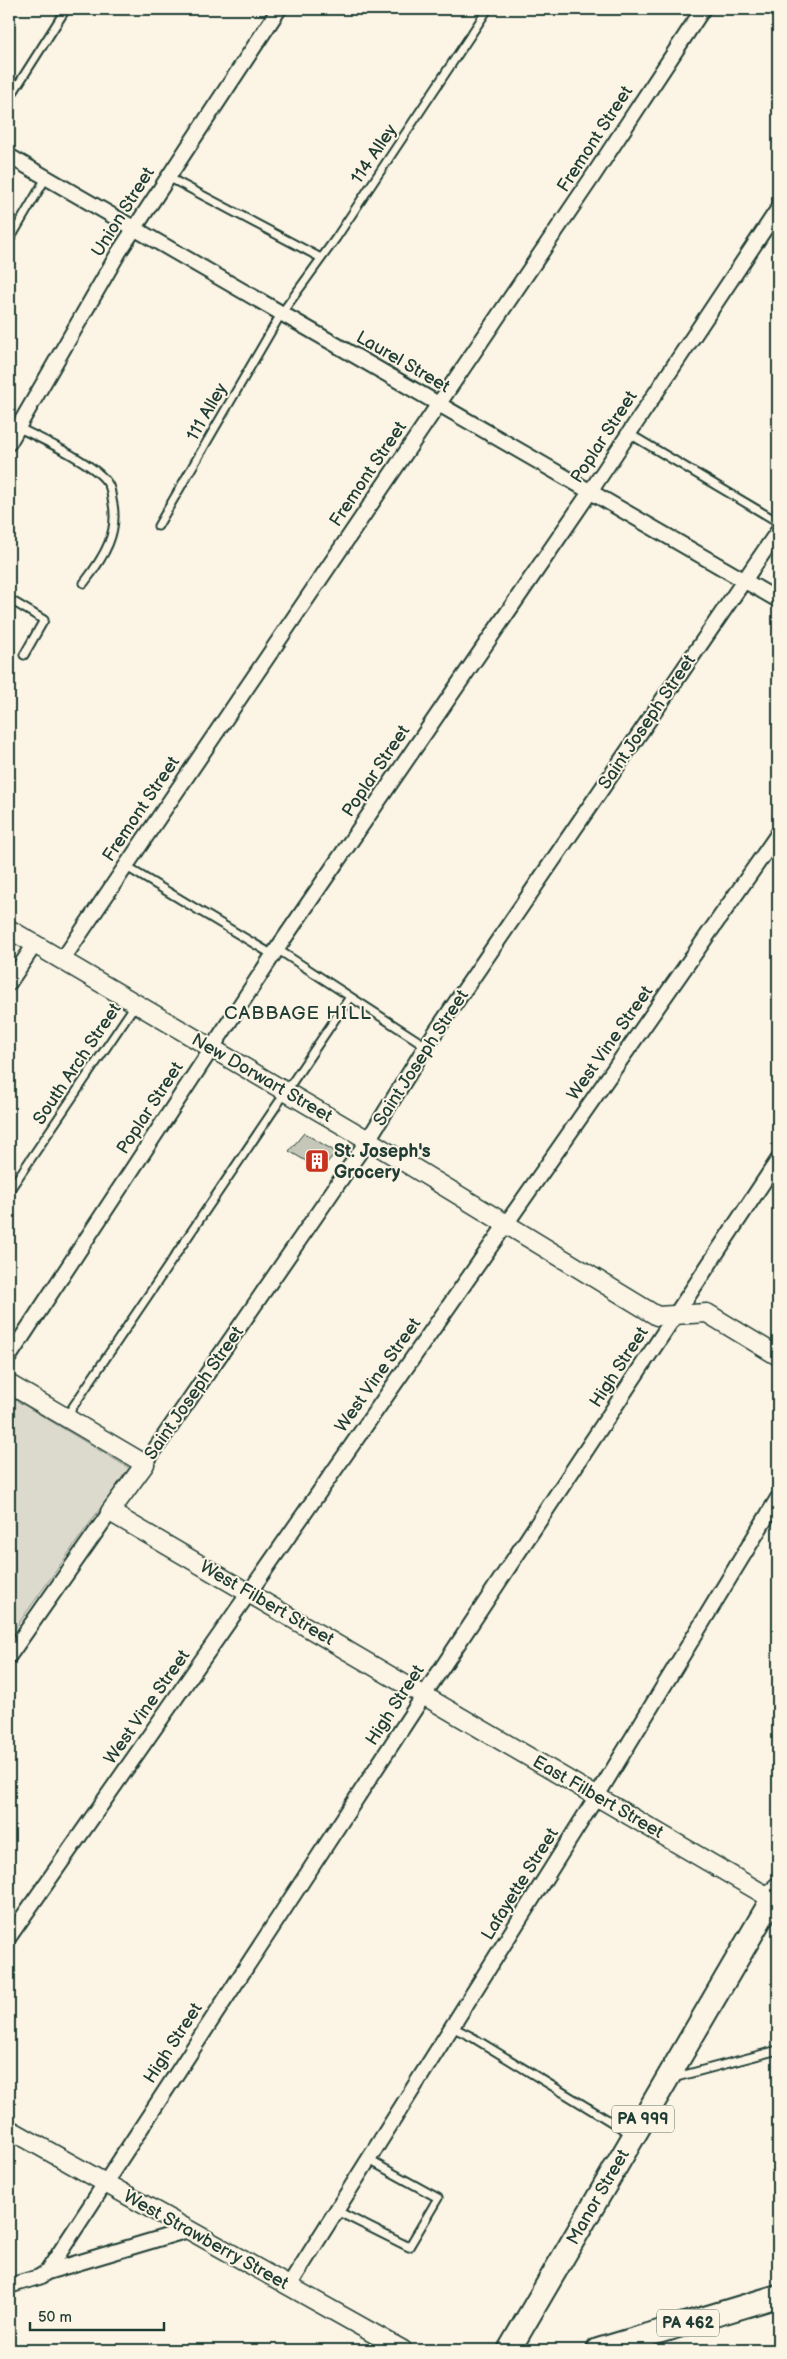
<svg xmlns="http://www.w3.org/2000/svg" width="787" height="2359" font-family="'Balsamiq Sans',sans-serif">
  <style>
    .green { fill: #dcdacc; stroke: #7e8c80 }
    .building { fill: #c5c7b9; stroke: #1f3d34 }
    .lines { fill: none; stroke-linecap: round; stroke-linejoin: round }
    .service-casing { stroke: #1f3d34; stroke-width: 11 }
    .minor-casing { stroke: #1f3d34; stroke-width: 18 }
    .tertiary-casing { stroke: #1f3d34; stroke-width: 21 }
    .primary-casing { stroke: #1f3d34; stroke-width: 26 }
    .service { stroke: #fcf5e5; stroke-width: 7 }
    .minor { stroke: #fcf5e5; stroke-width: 14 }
    .tertiary { stroke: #fcf5e5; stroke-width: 18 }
    .primary { stroke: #fcf5e5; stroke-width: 22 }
    .labels { text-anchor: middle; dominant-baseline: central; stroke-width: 4; stroke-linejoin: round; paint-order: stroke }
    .shield { fill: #fcf5e5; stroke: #617469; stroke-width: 1 }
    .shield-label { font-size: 16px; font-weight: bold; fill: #1f3d34 }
    .street-label { font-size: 18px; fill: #1f3d34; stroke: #fcf5e5 }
    .poi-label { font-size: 18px; font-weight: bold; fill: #1f3d34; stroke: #fcf5e5; text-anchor: start }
    .neighbourhood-label { font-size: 19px; letter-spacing: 1px; fill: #1f3d34; stroke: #fcf5e5 }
  </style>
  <rect width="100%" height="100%" fill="#fcf5e5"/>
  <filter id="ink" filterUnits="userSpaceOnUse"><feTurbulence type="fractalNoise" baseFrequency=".02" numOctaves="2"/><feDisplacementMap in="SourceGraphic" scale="10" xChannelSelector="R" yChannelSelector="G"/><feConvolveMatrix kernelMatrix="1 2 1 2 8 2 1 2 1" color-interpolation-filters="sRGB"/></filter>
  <g filter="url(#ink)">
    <!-- green -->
    <path class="green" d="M9,1396L129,1468L9,1637Z"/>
    <!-- building -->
    <path class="building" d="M304,1133L336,1152L321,1170L289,1151Z"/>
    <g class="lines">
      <defs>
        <path id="service" d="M9,99L66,9
          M168,177L321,258
          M9,241L46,178
          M17,427C39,438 97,464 108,484C111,488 111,494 112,499C120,532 104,557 84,583
          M628,433L778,522
          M158,526L281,314L336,238L488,9
          M9,599L44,620L24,655
          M125,866L273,955
          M277,949L426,1046
          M9,1191L135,1005
          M66,1417L350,997
          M452,2027L472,2037L631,2134
          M673,2078L778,2050
          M337,2211L409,2247L438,2198L369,2160"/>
        <path id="minor" d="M9,156L778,600
          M9,443L119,252L279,9
          M63,959L591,179L703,9
          M9,983L35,944
          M9,1357L277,949L590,492L778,209
          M145,1464L368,1140L426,1046L778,531
          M9,1656L110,1512
          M9,1937L778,834
          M47,2272L424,1695L778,1160
          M9,2286L39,2277L47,2272L188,2230
          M289,2286L597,1796L778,1498"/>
        <path id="tertiary" d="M9,929L368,1140L657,1316L707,1313L778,1356
          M9,1384L145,1464L110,1512L772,1899
          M9,2129L403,2350"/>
        <path id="primary" d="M509,2350L778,1889
          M598,2350L778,2296"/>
      </defs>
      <!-- service casing -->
      <use href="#service" class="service-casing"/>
      <!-- minor casing -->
      <use href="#minor" class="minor-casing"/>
      <!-- tertiary casing -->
      <use href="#tertiary" class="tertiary-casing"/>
      <!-- primary casing -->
      <use href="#primary" class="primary-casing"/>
      <!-- service -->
      <use href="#service" class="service"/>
      <!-- minor -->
      <use href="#minor" class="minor"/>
      <!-- tertiary -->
      <use href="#tertiary" class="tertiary"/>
      <!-- primary -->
      <use href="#primary" class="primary"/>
    </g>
  </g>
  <!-- icons -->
  <defs>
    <symbol id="building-square" viewBox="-11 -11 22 22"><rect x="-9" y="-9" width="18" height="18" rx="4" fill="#c8321e" stroke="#fcf5e5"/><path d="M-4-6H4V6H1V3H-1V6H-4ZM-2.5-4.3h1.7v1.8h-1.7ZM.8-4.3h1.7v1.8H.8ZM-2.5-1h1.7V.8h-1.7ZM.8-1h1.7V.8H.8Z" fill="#fff"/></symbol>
  </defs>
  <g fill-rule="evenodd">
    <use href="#building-square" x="303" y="1147" width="28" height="28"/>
  </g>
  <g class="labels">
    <!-- shield labels -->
    <g class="shield">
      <rect x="612" y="2105.5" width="62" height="27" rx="4"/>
      <rect x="657" y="2309.5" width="62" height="27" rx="4"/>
    </g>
    <g class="shield-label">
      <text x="643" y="2119">PA 999</text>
      <text x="688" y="2323">PA 462</text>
    </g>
    <!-- street labels -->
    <g class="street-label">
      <text transform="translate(595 139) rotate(-57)">Fremont Street</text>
      <text transform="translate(374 154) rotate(-56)">114 Alley</text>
      <text transform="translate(123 212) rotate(-58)">Union Street</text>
      <text transform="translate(403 362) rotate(30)">Laurel Street</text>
      <text transform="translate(207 412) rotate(-60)">111 Alley</text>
      <text transform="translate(604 437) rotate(-57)">Poplar Street</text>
      <text transform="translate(368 474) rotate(-56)">Fremont Street</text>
      <text transform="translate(647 722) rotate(-56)">Saint Joseph Street</text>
      <text transform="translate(376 771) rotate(-56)">Poplar Street</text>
      <text transform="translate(141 809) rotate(-56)">Fremont Street</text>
      <text transform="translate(610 1043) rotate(-55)">West Vine Street</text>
      <text transform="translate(421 1058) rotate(-57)">Saint Joseph Street</text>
      <text transform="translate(77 1064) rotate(-56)">South Arch Street</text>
      <text transform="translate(262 1078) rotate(30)">New Dorwart Street</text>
      <text transform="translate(150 1108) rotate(-57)">Poplar Street</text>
      <text transform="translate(619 1367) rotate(-57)">High Street</text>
      <text transform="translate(378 1375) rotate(-55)">West Vine Street</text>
      <text transform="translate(194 1393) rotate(-55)">Saint Joseph Street</text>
      <text transform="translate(267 1603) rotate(30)">West Filbert Street</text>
      <text transform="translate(395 1705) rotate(-57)">High Street</text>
      <text transform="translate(147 1707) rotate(-55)">West Vine Street</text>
      <text transform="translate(598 1797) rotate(30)">East Filbert Street</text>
      <text transform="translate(520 1884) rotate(-58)">Lafayette Street</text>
      <text transform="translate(173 2043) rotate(-57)">High Street</text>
      <text transform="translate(598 2197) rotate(-60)">Manor Street</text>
      <text transform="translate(206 2240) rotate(29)">West Strawberry Street</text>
    </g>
    <!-- poi labels -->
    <g class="poi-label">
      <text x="334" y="1151">St. Joseph's<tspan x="334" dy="21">Grocery</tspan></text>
    </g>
    <!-- neighbourhood labels -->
    <g class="neighbourhood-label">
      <text x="298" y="1013">CABBAGE HILL</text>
    </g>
  </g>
  <!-- margin -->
  <rect width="787" height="2359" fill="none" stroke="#fcf5e5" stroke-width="30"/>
  <rect x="15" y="15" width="757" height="2329" fill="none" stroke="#1f3d34" stroke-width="2" filter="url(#ink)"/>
  <!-- scale -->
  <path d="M30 2322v8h134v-8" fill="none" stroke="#1f3d34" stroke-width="2.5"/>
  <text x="38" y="2322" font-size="15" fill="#1f3d34" stroke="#fcf5e5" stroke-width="4" paint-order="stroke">50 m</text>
</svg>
